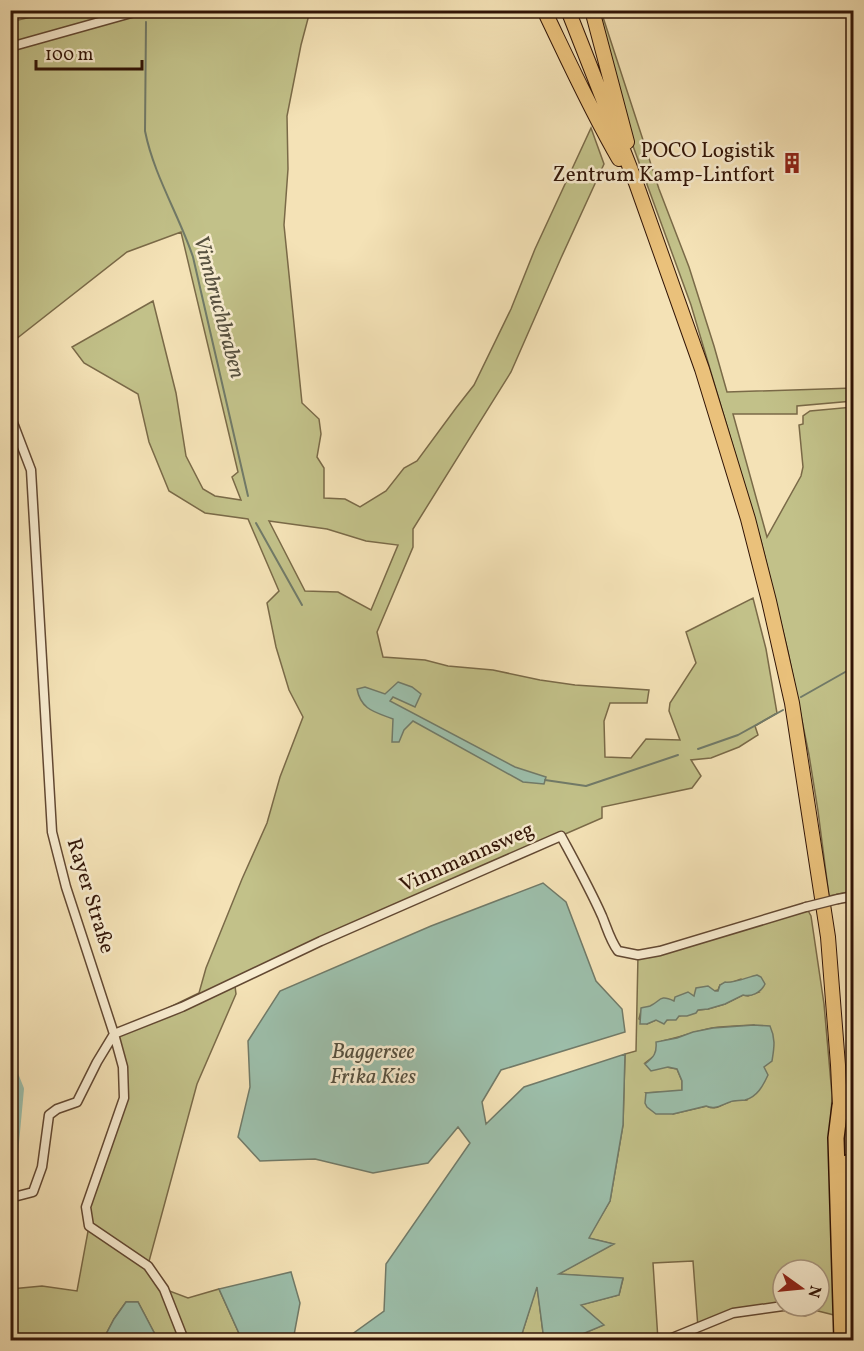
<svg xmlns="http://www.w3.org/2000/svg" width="864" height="1351" font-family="Vollkorn,serif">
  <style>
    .green { fill: #c2c189; stroke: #7a6a48; stroke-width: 1.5; fill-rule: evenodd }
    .water { fill: #9cbeaa; stroke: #717a68; stroke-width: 1.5 }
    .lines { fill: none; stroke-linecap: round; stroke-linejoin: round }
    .stream { stroke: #717a68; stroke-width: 2 }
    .canal { stroke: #9cbeaa; stroke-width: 8 }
    .minor-casing { stroke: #624832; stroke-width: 11 }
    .trunk-casing { stroke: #311406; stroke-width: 16 }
    .motorway-casing { stroke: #311406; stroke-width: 18 }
    .minor { stroke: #f8ecd0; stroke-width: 8 }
    .trunk { stroke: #eac17b; stroke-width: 14 }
    .motorway { stroke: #eac17b; stroke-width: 15 }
    .minor-bridge-casing { stroke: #624832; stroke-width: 11; stroke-linecap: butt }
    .minor-bridge { stroke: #f8ecd0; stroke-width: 8 }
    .labels { text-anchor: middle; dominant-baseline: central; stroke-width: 5; stroke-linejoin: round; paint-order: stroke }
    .poi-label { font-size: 21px; fill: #311406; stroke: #f8ecd0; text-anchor: end }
    .street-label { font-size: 21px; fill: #311406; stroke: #f8ecd0 }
    .water-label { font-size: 22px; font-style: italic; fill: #56503f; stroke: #f8ecd0 }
  </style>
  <rect width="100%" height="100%" fill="#f4e2b6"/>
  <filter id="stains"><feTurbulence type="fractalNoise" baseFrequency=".00333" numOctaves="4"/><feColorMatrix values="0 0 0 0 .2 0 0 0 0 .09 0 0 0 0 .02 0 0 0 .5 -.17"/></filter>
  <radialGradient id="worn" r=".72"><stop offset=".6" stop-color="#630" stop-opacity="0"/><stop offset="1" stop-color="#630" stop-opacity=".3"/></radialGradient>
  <!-- green -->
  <path class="green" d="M60,10L310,11L301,45L287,116L288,169L284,225L302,403L319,419L321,434L317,457L324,468V498L345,499L360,507L386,491L404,468L417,461L456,408L474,385L511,309L535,249L591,128L604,164L561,258L511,372L413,529V547L377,632L383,657L425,660L448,666L493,670L540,680L575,685L649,690L647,703H610L604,721L605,757L631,758L646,739L680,740L669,711L670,703L696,663L686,632L753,598L766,649L777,713L755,726L758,735L739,747L711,758L691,760L701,776L692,788L602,807V818L234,978L236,994L197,1084L148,1265L164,1289L188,1298L219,1289L242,1340H158L138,1302H126L114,1319L103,1340H11V1289L42,1286L77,1291L89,1226L86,1207L124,1098L114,1034L199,993L206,968L242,879L267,823L280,777L303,717L289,690L276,647L267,603L279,591L248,519L205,513L169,491L149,442L138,394L84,363L72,347L153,301L176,393L186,456L203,489L215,496L241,500L232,477L238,472L181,232L127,252L11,343L10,22ZM269,521L327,529L366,541L398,545L371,610L338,592L305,591Z
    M596,11H601L659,189L689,267L714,346L727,392L853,388V401L797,406V414H733L767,537L801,476L803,467L799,425L803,424V416L810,411L853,407V891L829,896L818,811L809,755L788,652L761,541L691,305L633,146Z
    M806,907L811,916L824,1004L832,1095L830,1145L834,1296V1315L806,1308L786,1306H819V1270H783V1306L733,1313L698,1328L693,1261L653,1263L658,1340H568L603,1325L580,1305L619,1295L623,1279L558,1274L613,1244L588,1238L610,1201L623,1125L625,1054L636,1051L638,955ZM741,979L759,992L748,996L743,995L725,1004L708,1009L698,1010L667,1020H656L647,1024L639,1019L641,1011L649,1007L718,990L720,985L730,983ZM754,1025L764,1067L747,1100C742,1100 735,1100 731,1101C722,1104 716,1111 707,1106L673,1114L646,1093L682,1091V1081L677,1069L645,1063L654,1056L662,1041C679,1038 695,1031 712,1028C726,1026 740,1026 754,1025Z
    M844,1198L853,1284V1340H846Z
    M537,1285L544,1340H520Z"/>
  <!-- water -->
  <path class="water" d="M398,682L412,687L421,694L415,707L393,697L390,701L515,767L546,777L544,784L523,782L413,721L404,730L399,742H392L393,719C375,712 361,710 357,689L365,687L385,694Z
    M543,883L566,902L596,981L622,1009L625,1032L501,1070L482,1102L486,1124L524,1087L625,1054L623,1125L610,1201L589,1238L614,1244L559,1274L623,1278L619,1295L581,1305L604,1325L568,1340H544L537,1287L520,1340H344L384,1311L386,1264L470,1143L458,1127L428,1163L373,1173L315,1159L260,1161L238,1137L250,1087L248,1041L280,991L431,926Z
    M757,975L761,977L765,984C761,993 751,997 743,995L725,1004L708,1009L698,1010L696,1013L687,1016H679L676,1020H667L664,1024L656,1020L647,1024H640L641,1008C644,1007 647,1007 650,1006C661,1001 659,994 674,1001L675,997L688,992L694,996L696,988L708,986L715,991H718L720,985L725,982C732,984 748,977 757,975Z
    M754,1025L770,1026C776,1039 774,1048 772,1061L764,1067L768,1075C763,1086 757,1097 745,1100C740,1101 734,1100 730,1102C721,1105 715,1110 706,1106L673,1114H656L647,1107L645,1103L646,1093L682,1090V1081L677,1069L668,1067L651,1071L645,1064C654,1057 657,1053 656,1042L677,1038L693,1032L713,1028Z
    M291,1272L300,1303L294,1335L309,1340H242L219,1289Z
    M126,1302H138L158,1340H103L114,1319Z"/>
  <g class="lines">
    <!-- stream -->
    <path class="stream" d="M146,22L145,131C154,176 179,215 193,257L248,496
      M256,523L302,605
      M801,697L854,667
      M698,749L738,735L783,710
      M545,780L586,786L678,755"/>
    <!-- canal -->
    <path class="canal" d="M10,1064L20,1089L10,1197
      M10,1340H11"/>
    <defs>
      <path id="minor" d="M10,47L142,10
        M10,415L31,470L52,832L66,887L114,1034L123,1067L124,1098L86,1207L89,1226L148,1266L164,1289L184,1340
        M838,899L854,896
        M114,1034L182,1007L321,941L561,836C575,862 590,889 602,916C607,928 610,940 618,951L638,955L660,951L806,907
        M10,1198L33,1192L42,1167L49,1115L57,1109L77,1102L97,1062L114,1034
        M784,1306L805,1311
        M667,1340L733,1313L783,1306"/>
      <path id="trunk" d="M544,10C568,60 591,111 619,159
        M568,10L636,183L702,369L748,519L769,601L792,703L828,937L838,1065L840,1106
        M592,10L627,142"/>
      <path id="motorway" d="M840,1106L836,1138L842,1340
        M847,1163L854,1231"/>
    </defs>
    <!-- minor casing -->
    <use href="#minor" class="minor-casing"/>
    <!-- trunk casing -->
    <use href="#trunk" class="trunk-casing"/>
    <!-- motorway casing -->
    <use href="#motorway" class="motorway-casing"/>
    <!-- minor -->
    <use href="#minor" class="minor"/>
    <!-- trunk -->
    <use href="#trunk" class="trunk"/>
    <!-- motorway -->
    <use href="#motorway" class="motorway"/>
    <defs>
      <path id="minor-bridge" d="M806,907L838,899"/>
    </defs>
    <!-- minor-bridge casing -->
    <use href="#minor-bridge" class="minor-bridge-casing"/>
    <!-- minor-bridge -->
    <use href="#minor-bridge" class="minor-bridge"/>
  </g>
  <!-- icons -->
  <defs>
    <symbol id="building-bare" viewBox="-9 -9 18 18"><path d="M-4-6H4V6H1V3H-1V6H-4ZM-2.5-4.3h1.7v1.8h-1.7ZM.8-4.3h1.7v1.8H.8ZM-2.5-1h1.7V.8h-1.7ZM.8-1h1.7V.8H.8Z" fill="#8f2418" stroke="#f8ecd0" stroke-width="2.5" paint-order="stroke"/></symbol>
  </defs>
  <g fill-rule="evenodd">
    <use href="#building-bare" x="777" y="148" width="30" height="30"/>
  </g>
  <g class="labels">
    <!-- poi labels -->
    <g class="poi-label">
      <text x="775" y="151">POCO Logistik<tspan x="775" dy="24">Zentrum Kamp-Lintfort</tspan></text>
    </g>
    <!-- street labels -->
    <g class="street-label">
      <text transform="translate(467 858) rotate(-24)">Vinnmannsweg</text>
      <text transform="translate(90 896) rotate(73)">Rayer Straße</text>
    </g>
    <!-- water labels -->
    <g class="water-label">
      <text transform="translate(218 307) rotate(75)">Vinnbruchbraben</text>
      <text x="373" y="1052">Baggersee<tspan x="373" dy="25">Frika Kies</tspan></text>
    </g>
  </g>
  <!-- margin -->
  <rect width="864" height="1351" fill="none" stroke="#f4e2b6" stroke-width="36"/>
  <rect x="12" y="12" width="840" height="1327" fill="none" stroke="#311406" stroke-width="3"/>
  <rect x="18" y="18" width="828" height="1315" fill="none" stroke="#311406" stroke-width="1.5"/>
  <!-- north arrow -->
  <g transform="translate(801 1288) rotate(105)"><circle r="28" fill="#f8ecd0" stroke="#a8967f" stroke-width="1.5"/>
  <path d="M0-4.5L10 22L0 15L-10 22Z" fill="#8f2418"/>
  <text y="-9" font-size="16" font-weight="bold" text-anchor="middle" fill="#311406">N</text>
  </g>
  <!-- scale -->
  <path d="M36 60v9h106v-9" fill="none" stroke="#311406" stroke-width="3"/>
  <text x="45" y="60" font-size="18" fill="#311406" stroke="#f8ecd0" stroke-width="4.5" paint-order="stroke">100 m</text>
  <rect width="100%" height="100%" filter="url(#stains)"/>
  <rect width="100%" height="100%" fill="url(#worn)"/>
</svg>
